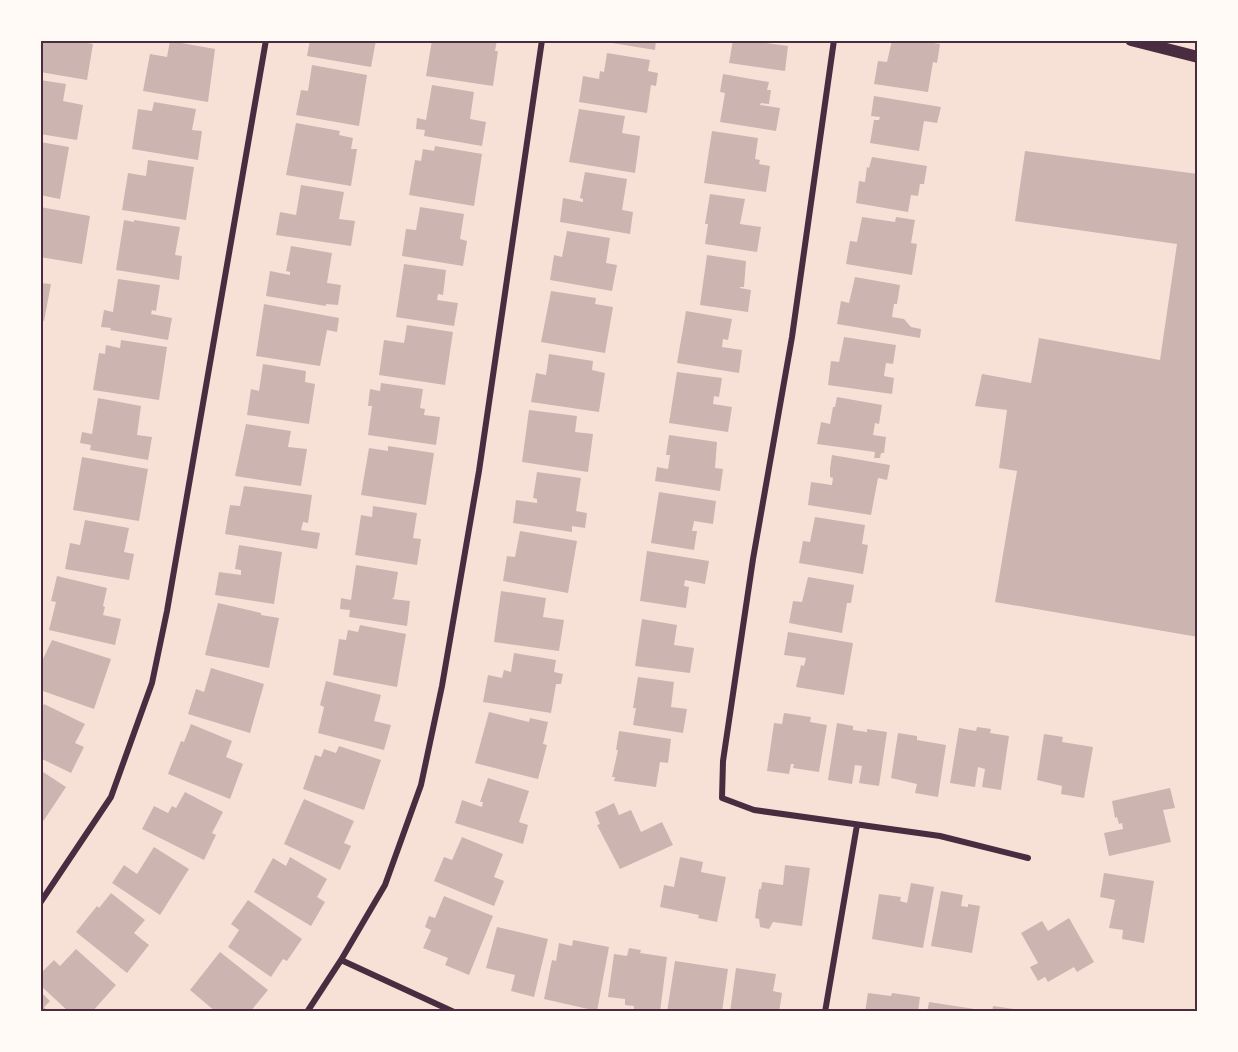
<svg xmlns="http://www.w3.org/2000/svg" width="1238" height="1052" font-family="'Playfair Display',serif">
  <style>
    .building { fill: #ccb4b1 }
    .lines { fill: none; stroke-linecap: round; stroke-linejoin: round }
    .minor { stroke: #4a2c40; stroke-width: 6 }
    .secondary { stroke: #4a2c40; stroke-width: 12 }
    .neatline { fill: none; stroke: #4a2c40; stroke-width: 2 }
  </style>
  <rect width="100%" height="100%" fill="#f7e1d7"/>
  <!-- building -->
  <path class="building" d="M40,40H73L93,44L87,80L40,72Z
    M310,40H376L371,67L307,56Z
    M432,40H497L495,51H498L493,86L426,76Z
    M594,40H656L655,50Z
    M733,40H767L766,43L788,46L785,71L729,63Z
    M892,40H915L940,44L937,63L933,62L928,92L874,84L878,61L887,62Z
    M170,41L215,49L208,102L143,91L150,54L167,57Z
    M607,53L650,60L648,71L658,73L656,86L651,85L647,113L579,102L583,76L599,79L600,71L604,72Z
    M312,65L367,75L359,126L296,115L301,90L308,91Z
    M723,74L769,82L767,90H771L769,104L761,103L760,105L780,108L776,131L720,122L725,93L720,92Z
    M40,80L66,84L63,101L83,105L77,140L40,134Z
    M432,85L474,92L470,119L486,122L482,146L424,136L425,130L416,129L417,118L426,120Z
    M874,96L941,107L937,123L924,121L919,151L870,143L874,120H879L880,117L871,116Z
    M154,102L196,109L192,130L202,131L198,160L132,149L138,109L152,111Z
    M579,109L625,116L622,133L640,136L635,173L569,162Z
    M296,123L340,131L339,135L353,138L351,149H357L351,186L286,175Z
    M712,131L758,138L755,159L760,160L759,164L770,166L766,192L704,183Z
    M40,142L69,147L60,199L40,195Z
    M435,146L482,154L474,206L409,195L415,160L421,161L423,149L434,151Z
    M1025,151L1198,174V637L995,602L1017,471L999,468L1007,410L975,406L982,374L1031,383L1039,338L1160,360L1177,244L1015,221Z
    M872,157L927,166L924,184H920L918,196L911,195L908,212L856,203L859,181L865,182L867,167L869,168Z
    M148,160L194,167L186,220L122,210L128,173L146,176Z
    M585,172L627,179L622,210L633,212L630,234L560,222L563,198L583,202V199L580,198Z
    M301,185L344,192L339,219L355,221L351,246L276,235L280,212L296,215Z
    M710,194L745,199L740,224L761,227L757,252L705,244L708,224H705Z
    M40,207L90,216L82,264L40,257Z
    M420,207L464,214L460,239L467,241L463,266L402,256L406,229L416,230Z
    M862,217L895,222L896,217L915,220L911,243L917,244L912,275L846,264L850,241L857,242Z
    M124,220L134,222V220L180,227L175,255L182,256L179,280L116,270Z
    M567,231L610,238L606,263L617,265L612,291L550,280L554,255L562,257Z
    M291,246L332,253L327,283L341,285L338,305L326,304V306L266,296L270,271L290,275V272L286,271Z
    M707,255L746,261L744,287H740V288L751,290L748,312L700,305Z
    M404,264L446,270L443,295L438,294L437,300L458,303L454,326L396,317Z
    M855,277L900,285L897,304H894L892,317L904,319L911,327L921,329L920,338L837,324L841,301L849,303Z
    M118,279L160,285L156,311L152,310L151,314L172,318L168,340L110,330L111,328L101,327L104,310L113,312Z
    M40,283L51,284L44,321L40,320Z
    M551,291L596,298L595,304L613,307L605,353L541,342Z
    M264,304L339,318L337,332L327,330L320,366L256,356Z
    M686,311L732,319L728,340L723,339L722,347L742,350L739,373L677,363Z
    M407,325L453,332L445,385L379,375L384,340L404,343Z
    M844,337L896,345L893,364L886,363L884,376L894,378L892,394L828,385L831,361L839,362Z
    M121,340L167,347L159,400L93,390L99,353L105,354L106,345L120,348Z
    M549,354L593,361L592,370L605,373L599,412L531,402L536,373L546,375Z
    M263,364L306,371L305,382L315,384L309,424L247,415L251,389L259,391Z
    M677,372L722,378L719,397L714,396L713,404L732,407L728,432L669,423Z
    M381,383L423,389L420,408L425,409L424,415L440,417L436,445L368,435L372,406H368L370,389L380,391Z
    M837,397L882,405L879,424L875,423L873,435L886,437L884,453H881L880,458H874L875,452L817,444L821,422L830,424L833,407H835Z
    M98,398L141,406L137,435L152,437L148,460L90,450L91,445L80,443L82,432L92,434Z
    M529,410L577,416L575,432L593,434L588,472L522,462Z
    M246,424L291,431L288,447L307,449L301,486L235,476Z
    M669,435L717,442L715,468L723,469L720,491L655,481L657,467L668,469L670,455H666Z
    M388,446L434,453L426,505L361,495L369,448L388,451Z
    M832,455L890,465L887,480L878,478L871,515L808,505L811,482L832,485L833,478L830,477V469Z
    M82,457L148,469L139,521L73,510Z
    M537,472L581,478L576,511L587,513L585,528L572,526V532L513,523L516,500L537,503V499L533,498Z
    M244,486L312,495L308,523L303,522L301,530L320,533L317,549L225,534L230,505L240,506Z
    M659,492L716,501L713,524L694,521L692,531H697L694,550L651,543Z
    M373,506L417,513L413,538L421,539L417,565L355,555L361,515L372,517Z
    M815,517L865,525L862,544L868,545L863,574L799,563L803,541L810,542Z
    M85,520L129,528L124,552L134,554L129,580L65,569L70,543L80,545Z
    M520,531L577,541L568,593L503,581L507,556L515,557Z
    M239,545L282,552L274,604L215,595L219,572L241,575V570L235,569Z
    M647,551L709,561L705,584L685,580L684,586L689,587L686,608L640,601Z
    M356,565L398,572L394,597L392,599L410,601L407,626L349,617L350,610L340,609L341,598L351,600Z
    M57,576L107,588L103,606L105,607L103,615L121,619L115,645L49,630L56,602L51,601Z
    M808,577L854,585L851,603H847L842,633L789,623L793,601L802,602Z
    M501,591L546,598L543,617L564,620L559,651L494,642Z
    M218,603L261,613V615L279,618L269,668L205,655Z
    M642,619L677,625L674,645L694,648L690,673L635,666Z
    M360,625L406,634L397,687L333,675L339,639L346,640L348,630L358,632Z
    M788,632L853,643L844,695L796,687L801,665L804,666L806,658L784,655Z
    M52,640L111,659L94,709L40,690V665Z
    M514,653L556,660L554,672L563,674L561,684H556L551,713L483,702L488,675L502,678L504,670L511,672Z
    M211,668L264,684L250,733L188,714L196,689L204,692Z
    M638,677L674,682L671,707L687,709L683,733L633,725L636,708H633Z
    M326,681L381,695L374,721L391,725L384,750L318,733L324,707L320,705Z
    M44,704L85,724L75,743L84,747L71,773L40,758V711Z
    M489,712L529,722L530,718L548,722L543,744L547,745L538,779L475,763Z
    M784,713L811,717L810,722L827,725L819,772L793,768L794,764H791L789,774L767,771L774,723L782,724Z
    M837,723L853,726V730L867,732V729L887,732L879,786L859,783L862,766L855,765L852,784L828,780Z
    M191,724L232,741L226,757L243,764L230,799L168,774L181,741L184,742Z
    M977,727L991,729L990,733L1009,736L1001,790L982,787L985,769L978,767L975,787L950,783L959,728L976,731Z
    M619,731L671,739L668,763L660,762L656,787L614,781L615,777H612L618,750H616Z
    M898,733L917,736V740L946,745L938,797L915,793L917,784L891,778Z
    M1044,734L1063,737L1062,742L1093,747L1084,798L1061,794L1062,786L1037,780Z
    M339,746L381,760L364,810L303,789L315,755L321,757L324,749L336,753Z
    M40,770L66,787L40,826Z
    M488,778L529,791L519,822L528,825L523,844L455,823L462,800L482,807L483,802H480Z
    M1170,788L1175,808L1163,810L1171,842L1109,856L1104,833L1123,829L1122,823L1119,824L1117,817L1115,818L1112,801Z
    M185,792L223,812L212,833L216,835L204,860L142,829L154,806L168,813L172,806L176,808Z
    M304,799L354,821L344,843L351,846L340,870L284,844Z
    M614,803L619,815L631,810L641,832L662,822L673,845L620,869L597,825L600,824L595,812Z
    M462,837L503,854L494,877L504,881L494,906L434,881L444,857L452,860Z
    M154,847L189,869L160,915L112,883L124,865L137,874Z
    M290,857L327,879L317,897L325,902L311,926L254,892L273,858L286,866Z
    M680,857L703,862L701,872L726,877L717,922L698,918L699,915L660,907L664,885L674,887Z
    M785,865L810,868L802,926L773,922L769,929L760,927L759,919L755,918L759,889H761L762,882L783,885Z
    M1104,873L1154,881L1144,943L1122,939L1123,930L1109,928L1115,900L1100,897Z
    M911,883L934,887L923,948L872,939L879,894L901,897L900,901L907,903Z
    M941,891L963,895L961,906L968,907V904L980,906L972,953L931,946Z
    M111,893L145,920L134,933L149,945L127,973L76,932L97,906L99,908Z
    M444,896L493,916L469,975L445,965L448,958L423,948L431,930L425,927L429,916L435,918Z
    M248,900L302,939L287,961L283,959L271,977L228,947L239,930L231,924Z
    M1069,918L1094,962L1077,972L1074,967L1048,982L1045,977L1038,981L1030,967L1038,963L1021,933L1042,921L1048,931Z
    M497,927L548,939L534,997L511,991L515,975L486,968Z
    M573,940L609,947L597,1011L544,999L552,960L556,961L559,943L572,946Z
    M629,948L641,950L640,953L667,957L660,1012H634V1006L625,1005V999L608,997L614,954L627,956Z
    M76,949L116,985L92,1012H69L40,985V974L54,960L60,966Z
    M220,952L268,990L250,1012H216L190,990Z
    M675,961L728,969L722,1012H667Z
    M736,968L776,974L773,991L782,993L779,1012H730Z
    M40,991L50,1001L44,1007L48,1012H40Z
    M868,993L891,996L892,993L920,997L918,1012H865Z
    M929,1002L981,1010V1012H927Z
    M993,1006L1014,1009L1013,1012H992Z"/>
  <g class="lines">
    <!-- minor -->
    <path class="minor" d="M834,40L792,337L753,559L723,761L722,798L754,810L940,836L1028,858
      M40,903L111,797L152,683L167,611L266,40
      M341,960L454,1012
      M307,1012L341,960L385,885L421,785L442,686L479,471L542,40
      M825,1012L857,825"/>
    <!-- secondary -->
    <path class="secondary" d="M1131,40L1198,57"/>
  </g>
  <!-- border -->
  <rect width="1238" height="1052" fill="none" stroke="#fffaf5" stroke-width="84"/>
  <rect x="42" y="42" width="1154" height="968" class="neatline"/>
</svg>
